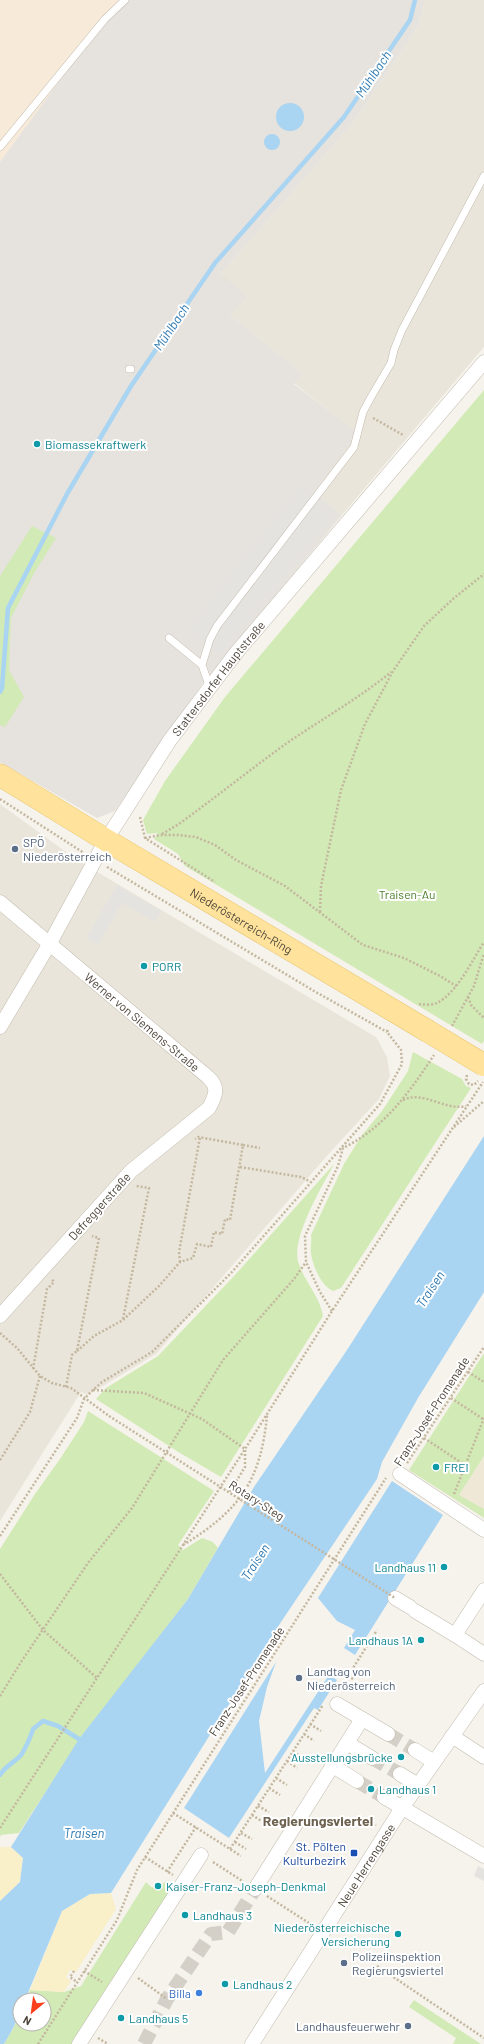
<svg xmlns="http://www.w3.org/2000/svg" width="484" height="2044" font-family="Barlow,sans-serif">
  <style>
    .residential { fill: #eae5da }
    .commercial { fill: #f7ead8 }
    .industrial { fill: #e6e2dd }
    .education { fill: #efe8d6 }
    .green { fill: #d2eab5 }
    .sand { fill: #f9efc9 }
    .parking { fill: #e5e3e0 }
    .water { fill: #a9d4f2 }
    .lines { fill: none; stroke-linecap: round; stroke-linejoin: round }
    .stream { stroke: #a9d4f2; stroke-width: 4.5 }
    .street-tunnel { stroke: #d4d0c8; stroke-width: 14; stroke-dasharray: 14 7; stroke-linecap: butt }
    .lane-casing { stroke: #c2bbae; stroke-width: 8 }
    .street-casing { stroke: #c2bbae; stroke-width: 15 }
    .primary-casing { stroke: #e6c16a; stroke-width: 23 }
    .path { stroke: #c4b79f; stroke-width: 2.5; stroke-dasharray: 2 2; stroke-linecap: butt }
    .lane { stroke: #fff; stroke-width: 7 }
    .street { stroke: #fff; stroke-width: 14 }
    .primary { stroke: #ffe39c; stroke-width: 22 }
    .primary-bridge-casing { stroke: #e6c16a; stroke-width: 23; stroke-linecap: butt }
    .path-bridge { stroke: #c4b79f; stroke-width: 2.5; stroke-dasharray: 2 2; stroke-linecap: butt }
    .primary-bridge { stroke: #ffe39c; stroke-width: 22 }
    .culture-dot { fill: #0f9aa8; stroke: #fff; stroke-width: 1.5 }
    .service-dot { fill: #5c6f8a; stroke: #fff; stroke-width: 1.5 }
    .transit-dot { fill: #1a4fb4; stroke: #fff; stroke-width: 1.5 }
    .shop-dot { fill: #3f7fe0; stroke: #fff; stroke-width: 1.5 }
    .labels { text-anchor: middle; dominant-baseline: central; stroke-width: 4; stroke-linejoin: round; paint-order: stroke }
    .culture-label { font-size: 12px; fill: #0d838f; stroke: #fff; text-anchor: start }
    .street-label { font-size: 12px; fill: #4b4439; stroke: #fff }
    .service-label { font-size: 12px; fill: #4e5e75; stroke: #fff; text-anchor: start }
    .park-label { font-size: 12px; fill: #4a7f2a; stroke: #fff }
    .transit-label { font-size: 12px; fill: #164399; stroke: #fff; text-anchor: end }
    .shop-label { font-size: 12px; fill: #366cbe; stroke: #fff; text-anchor: end }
    .water-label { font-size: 13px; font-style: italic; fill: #2e7ab2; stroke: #fff }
    .quarter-label { font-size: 14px; font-weight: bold; fill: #6e6250; stroke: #fff }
  </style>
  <rect width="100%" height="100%" fill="#f6f3ec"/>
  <!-- residential -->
  <path class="residential" d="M425,0H484V347L342,515L314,492L357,433L294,383L302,373L230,315L221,274L353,123L419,25Z
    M0,804L77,860L376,1037L387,1057L390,1076L379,1099L325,1158L156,1354L88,1395L81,1392L0,1521Z"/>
  <!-- commercial -->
  <path class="commercial" d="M0,0H125L105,19L0,162Z"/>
  <!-- industrial -->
  <path class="industrial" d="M125,0H425L419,25L353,123L221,274L247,296L230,315L302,373L294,384L358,433L314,492L342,515L203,683L115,811L97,818L0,762V162L105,19Z"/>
  <!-- education -->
  <path class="education" d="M484,1456V1509L459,1495Z"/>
  <!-- green -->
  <path class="green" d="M484,390V1041L482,1044L185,866L178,854L154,839L158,833L147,834L143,820L165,781L225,697Z
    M32,526L56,538L33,575L11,618L9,670L24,697L5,727L0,725V576Z
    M413,1052L462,1079L466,1086L471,1088L341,1288L333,1291C321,1286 313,1266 311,1254C310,1248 312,1242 311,1235L344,1164L362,1135L382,1111L408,1071Z
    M334,1164C322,1187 292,1236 298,1261C303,1280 320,1296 323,1316L221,1477L180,1453L96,1399L106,1388L158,1356L235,1275Z
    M484,1353V1456L459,1495L484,1509V1518L409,1470Z
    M88,1411L214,1491L178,1545L183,1550L202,1538L213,1542L218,1548L188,1599L78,1742L19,1833L1,1835L0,1837V1549L35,1494L60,1459L84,1422Z
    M166,1881L174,1886L72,2044H4L13,2029L20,2013V2024H44V2000H25L30,1990L64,1992L81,1986L146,1882L151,1887L158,1888Z
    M414,2000L481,2044H453L456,2038L409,2007Z"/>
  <!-- sand -->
  <path class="sand" d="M0,1847H11L23,1858L20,1882L0,1901Z
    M111,1893L116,1909L76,1972L70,1970L66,1977L71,1981L64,1992L30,1990L62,1911L90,1894Z"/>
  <!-- parking -->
  <path class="parking" d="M300,485L336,515L220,655L188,629Z
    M117,885L161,911L155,922L122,903L98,945L86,938Z
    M478,1866L484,1869V1881L474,1876Z"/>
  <!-- water -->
  <path class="water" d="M276 117a14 14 0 1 1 28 0a14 14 0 1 1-28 0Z
    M264 142a8 8 0 1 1 16 0a8 8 0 1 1-16 0Z
    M484,1136V1292L418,1398L382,1462L377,1479L275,1631L111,1893L90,1894L62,1911L25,2000H20C20,2018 13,2029 4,2044H0V1901L20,1882L23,1858L11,1847L79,1739L188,1599L254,1487L347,1350Z
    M392,1481L443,1515L355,1655L344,1648L355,1630L337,1621L318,1598Z
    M276,1662L267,1687L259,1721L265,1773L329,1675L337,1680L318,1710L314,1708L229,1838L184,1808Z"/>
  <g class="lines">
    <!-- stream -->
    <path class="stream" d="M0,692L2,688L8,608L67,494L131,386L215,263L344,117L410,20L415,0
      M0,1775C5,1766 15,1762 21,1755C25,1749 31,1736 33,1729L43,1721L58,1726L79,1739"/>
    <!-- street-tunnel -->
    <path class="street-tunnel" d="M388,1734L415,1750
      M372,1758L400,1774
      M357,1781L384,1797
      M144,2044L167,1999L211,1934L228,1932L255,1889"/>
    <defs>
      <path id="lane" d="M0,147L105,19L125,0
        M129,369H131
        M169,638L202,665L210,688
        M202,665L210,639L217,626L354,447L363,412L371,397L391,363L394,350L402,330L484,176"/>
      <g id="street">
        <path id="s1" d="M0,902L208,1077C219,1087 216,1095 209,1108L131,1171L0,1316"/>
        <path id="s2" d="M0,1027L50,943L106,840L170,740L236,653L484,362"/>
        <path d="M400,1474L484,1530"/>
        <path d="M484,1590L455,1635L484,1654"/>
        <path d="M395,1598L410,1607"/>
        <path d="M415,1611L455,1635"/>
        <path d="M337,1704L388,1734"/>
        <path d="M452,1736L484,1757"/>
        <path d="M347,1743L372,1758"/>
        <path d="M415,1750L434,1762"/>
        <path d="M333,1766L357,1781"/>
        <path d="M400,1774L418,1785"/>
        <path d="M384,1797L484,1856"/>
        <path d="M255,1889L362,1719"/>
        <path d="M79,2044L201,1855"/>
        <path id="s3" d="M252,2044L402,1808L484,1691"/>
      </g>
      <g id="primary">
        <path id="s4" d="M0,775L106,840L426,1030"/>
      </g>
    </defs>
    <!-- lane casing -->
    <use href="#lane" class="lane-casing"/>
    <!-- street casing -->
    <use href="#street" class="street-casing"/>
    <!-- primary casing -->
    <use href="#primary" class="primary-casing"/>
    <!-- path -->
    <path class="path" d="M373,418L403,435
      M0,799L84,853
      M140,817L145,838L215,882
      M162,834L179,824C216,797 251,769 287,743C322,719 358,699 391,672
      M145,838L160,835H178L196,837L215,845L236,860L285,886L363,945L404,958L440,976L456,986
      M107,867L314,991L387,1032
      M320,912L321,886L341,790L365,724L393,671L424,626L454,598L484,574
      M468,997L471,1005L484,1018
      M419,1004C425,1005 432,1005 437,1003C457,993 473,959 484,942
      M452,1026L474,986L484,953
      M467,1075L466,1079L469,1084L474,1085L478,1081
      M403,1100C424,1090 444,1111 466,1106
      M454,1127L484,1101
      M243,1145L260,1148
      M240,1167L301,1177L311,1182
      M180,1262L179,1252L200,1137
      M332,1311L320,1292L306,1262L305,1236L338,1166L343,1148C384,1128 409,1093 434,1055
      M123,1319L149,1188L136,1186
      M0,1333L17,1348L40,1376L52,1383L71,1388L109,1416
      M77,1351L94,1336L123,1320L159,1286L180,1262L193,1258L197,1244L211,1247L214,1232L222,1234L225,1219L230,1220L243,1145L198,1137L195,1139
      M33,1369L47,1289L54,1282L52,1279
      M468,1372L484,1382
      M66,1387L72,1355L77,1351L99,1238L92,1236
      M93,1390L144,1393L202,1419L245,1449V1467L229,1493
      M451,1398L483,1419
      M424,1438L465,1465
      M0,1460L30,1412L40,1376
      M407,1463L484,1347
      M454,1494L484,1418
      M0,1536L77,1418L84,1399L93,1390L102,1382L152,1352L231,1273L380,1104L402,1064L401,1050L387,1032L388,1029
      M183,1545C239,1511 261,1481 267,1415
      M0,1574L43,1630L97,1678
      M353,1679L348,1676L377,1630
      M0,1696L21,1662L88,1563L132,1508L223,1360L294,1279L306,1262
      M310,1724L321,1731
      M304,1734L314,1741
      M293,1752L304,1758
      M287,1761L297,1768
      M276,1778L287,1785
      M269,1788L280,1795
      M258,1806L269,1812
      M173,1813L241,1856
      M252,1815L263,1822
      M369,1820L376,1825
      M0,1828L245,1449L332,1311L483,1082
      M241,1833L252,1839
      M235,1842L246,1849
      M230,1849L323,1705
      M145,1857L173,1875
      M213,1862L244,1882
      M167,1872L196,1827
      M267,1896L312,1925
      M335,1939L343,1944
      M377,1966L484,2038
      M74,1971L70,1977L77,1982
      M84,1971L102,1982
      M138,1978L167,1999
      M98,2038L108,2044
      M38,2044L117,1920L137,1870L386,1478"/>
    <!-- lane -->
    <use href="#lane" class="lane"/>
    <!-- street -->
    <use href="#street" class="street"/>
    <!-- primary -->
    <use href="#primary" class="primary"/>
    <defs>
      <path id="primary-bridge" d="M426,1030L484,1065"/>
    </defs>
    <!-- primary-bridge casing -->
    <use href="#primary-bridge" class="primary-bridge-casing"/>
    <!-- path-bridge -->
    <path class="path-bridge" d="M109,1416L395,1598"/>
    <!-- primary-bridge -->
    <use href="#primary-bridge" class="primary-bridge"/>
  </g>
  <!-- markers -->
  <g class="culture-dot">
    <circle cx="37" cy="444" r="4"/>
    <circle cx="144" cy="966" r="4"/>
    <circle cx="436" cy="1467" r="4"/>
    <circle cx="444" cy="1567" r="4"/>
    <circle cx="421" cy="1640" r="4"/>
    <circle cx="401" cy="1757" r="4"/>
    <circle cx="371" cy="1789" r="4"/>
    <circle cx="158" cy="1886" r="4"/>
    <circle cx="185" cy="1915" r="4"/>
    <circle cx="398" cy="1934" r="4"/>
    <circle cx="225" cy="1984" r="4"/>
    <circle cx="121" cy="2018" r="4"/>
  </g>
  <g class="service-dot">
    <circle cx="15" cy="849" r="4"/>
    <circle cx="299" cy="1678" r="4"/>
    <circle cx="344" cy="1963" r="4"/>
    <circle cx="408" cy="2026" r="4"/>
  </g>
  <rect class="transit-dot" x="350" y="1849" width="8" height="8" rx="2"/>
  <circle class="shop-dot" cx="199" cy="1993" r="4"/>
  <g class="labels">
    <!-- culture labels -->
    <g class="culture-label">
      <text x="45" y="444">Biomassekraftwerk</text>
      <text x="152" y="966">PORR</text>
      <text x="444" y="1467">FREI</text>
      <text x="436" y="1567" text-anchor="end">Landhaus 11</text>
      <text x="413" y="1640" text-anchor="end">Landhaus 1A</text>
      <text x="393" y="1757" text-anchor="end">Ausstellungsbrücke</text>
      <text x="379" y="1789">Landhaus 1</text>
      <text x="166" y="1886">Kaiser-Franz-Joseph-Denkmal</text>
      <text x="193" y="1915">Landhaus 3</text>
      <text x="390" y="1927" text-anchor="end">Niederösterreichische<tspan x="390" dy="14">Versicherung</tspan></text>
      <text x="233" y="1984">Landhaus 2</text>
      <text x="129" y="2018">Landhaus 5</text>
    </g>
    <!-- street labels -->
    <g class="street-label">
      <text stroke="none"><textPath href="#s2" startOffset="412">Stattersdorfer Hauptstraße</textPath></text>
      <text stroke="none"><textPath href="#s4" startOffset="282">Niederösterreich-Ring</textPath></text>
      <text stroke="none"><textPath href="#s1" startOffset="186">Werner von Siemens-Straße</textPath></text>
      <text transform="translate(99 1206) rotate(-48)">Defreggerstraße</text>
      <text transform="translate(431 1411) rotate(-57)">Franz-Josef-Promenade</text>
      <text transform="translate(257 1500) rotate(33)">Rotary-Steg</text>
      <text transform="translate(246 1681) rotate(-57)">Franz-Josef-Promenade</text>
      <text stroke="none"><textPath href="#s3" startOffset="212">Neue Herrengasse</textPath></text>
    </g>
    <!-- service labels -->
    <g class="service-label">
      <text x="23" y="842">SPÖ<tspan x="23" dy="14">Niederösterreich</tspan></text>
      <text x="307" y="1671">Landtag von<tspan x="307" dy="14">Niederösterreich</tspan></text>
      <text x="352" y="1956">Polizeiinspektion<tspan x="352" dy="14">Regierungsviertel</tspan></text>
      <text x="400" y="2026" text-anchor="end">Landhausfeuerwehr</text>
    </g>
    <!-- park labels -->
    <g class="park-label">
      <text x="407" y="894">Traisen-Au</text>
    </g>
    <!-- transit labels -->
    <g class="transit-label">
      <text x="346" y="1846">St. Pölten<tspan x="346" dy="14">Kulturbezirk</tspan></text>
    </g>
    <!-- shop labels -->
    <g class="shop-label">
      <text x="191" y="1993">Billa</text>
    </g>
    <!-- water labels -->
    <g class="water-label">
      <text transform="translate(373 74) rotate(-56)">Mühlbach</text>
      <text transform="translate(171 327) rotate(-56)">Mühlbach</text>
      <text transform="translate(430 1289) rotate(-57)">Traisen</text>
      <text transform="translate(255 1562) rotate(-57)">Traisen</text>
      <text x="84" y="1833">Traisen</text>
    </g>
    <!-- quarter labels -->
    <g class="quarter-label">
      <text x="318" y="1820">Regierungsviertel</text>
    </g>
  </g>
  <!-- north arrow -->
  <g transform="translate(32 2012) rotate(209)"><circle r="19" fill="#ffffff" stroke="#b7b4b0"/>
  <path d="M0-3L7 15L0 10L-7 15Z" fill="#fc3f1d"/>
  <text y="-6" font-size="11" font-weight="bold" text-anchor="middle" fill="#4b4439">N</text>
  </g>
</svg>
